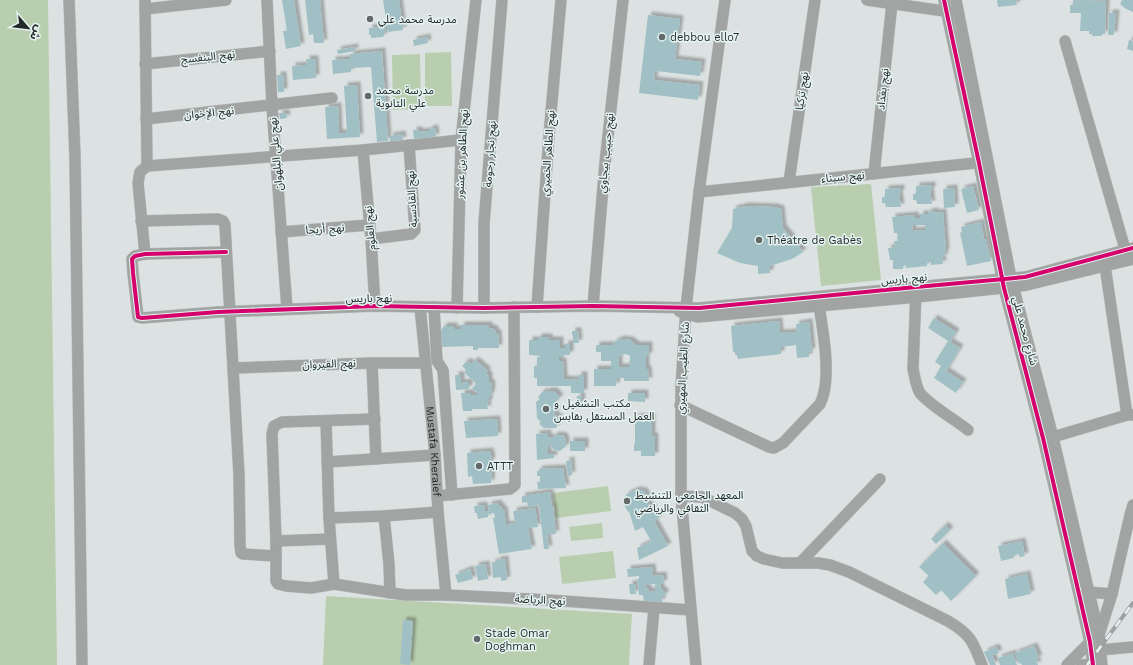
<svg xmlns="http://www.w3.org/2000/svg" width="1133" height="665" font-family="'Work Sans','Noto Sans Arabic',sans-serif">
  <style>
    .green { fill: #b8ceaf }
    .building { fill: #a1c0c5; fill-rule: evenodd; filter: url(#shadow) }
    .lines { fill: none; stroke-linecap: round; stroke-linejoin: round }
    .minor-casing { stroke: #bcc0c0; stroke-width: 12 }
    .minor { stroke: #a1a4a3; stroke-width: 11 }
    .rail-casing { stroke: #9da1a1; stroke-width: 4 }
    .rail { stroke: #e5f4f2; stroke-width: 2.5; stroke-dasharray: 8; stroke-linecap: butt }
    .cycleway-casing { stroke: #e5f4f2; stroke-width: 6 }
    .cycleway { stroke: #d6006c; stroke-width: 4 }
    .poi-dot { fill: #646a6a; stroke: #e5f4f2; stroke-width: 1.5 }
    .labels { text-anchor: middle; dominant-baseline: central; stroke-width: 3; stroke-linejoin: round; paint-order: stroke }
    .poi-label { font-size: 11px; fill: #242929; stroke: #e5f4f2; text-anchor: start }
    .street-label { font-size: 11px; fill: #242929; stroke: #e5f4f2 }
  </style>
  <defs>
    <filter id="shadow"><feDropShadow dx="3.5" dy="-3.5" stdDeviation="1" flood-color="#0004"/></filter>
  </defs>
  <rect width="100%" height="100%" fill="#dce2e2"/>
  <!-- green -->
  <path class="green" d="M0,0H48L57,665H0Z
    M451,52L452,106H425V53Z
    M420,54L421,109L393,110L392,55Z
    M871,184L881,280L821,286L811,187Z
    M608,486L611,511L556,518L553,493Z
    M602,523L603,538L571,541L569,527Z
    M613,551L616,578L562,584L559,557Z
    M326,596L632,614L629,665H323Z"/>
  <!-- building -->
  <path class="building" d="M282,0H294L301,46L286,49L283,31H287Z
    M305,0H320L324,43H314L313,34L309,35Z
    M383,0H399L403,30L388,32Z
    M997,0H1016L1017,5L998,7Z
    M1073,0L1106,1L1105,34H1102V36H1092V34H1089V31H1080L1081,13H1070V5H1073Z
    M1122,0H1133V12L1126,9L1120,4Z
    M1109,13H1116L1114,35H1108Z
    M648,15L680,19L675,59L702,62L700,76L655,71L654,80L700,85L698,100L639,93Z
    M385,26L386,32L383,37L371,38V35H369V28Z
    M427,37L428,43L414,46L413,40Z
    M1129,40L1133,41V51L1127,49Z
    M355,47V51L338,54L337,50Z
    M382,51L388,141L377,142L371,67L351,68V72L333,74L332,60L350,59V54Z
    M306,59H315L316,78L293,80L292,66L307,65Z
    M277,75H283L284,92H278Z
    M357,85L360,137L327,139L325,107L338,106L339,133H347L344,86Z
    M279,113H286L287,118L280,119Z
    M435,128L436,137L414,139L413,130H419V132L429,131V129Z
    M402,134L403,140L390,142V136Z
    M932,185V190H930L932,204H917L916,200H913V194H916V186Z
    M973,186L979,210L967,213L961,189Z
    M901,188V193H899L901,207H886L885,203H882V197H885V189Z
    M954,188L955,207L944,208L943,189Z
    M746,206L774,207L781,209L783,228L803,252L792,259L770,266V273L758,274V266L740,263L717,253L732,228L733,209Z
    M935,211V213L943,212L946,252L944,253L945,257H942L943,264L931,265V262L927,263V266L906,268V265L903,266V269H893V260H890L888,248L895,247L894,241H898L897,233H894L892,217L915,215V218H920V214H928V212ZM912,225H925V230L913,231Z
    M981,222L984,239H986L991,261L967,266L960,233L962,232L961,227Z
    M934,318L956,332L950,342L960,348L946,371L963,382L956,393L934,378L941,366L935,362L948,341L928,328Z
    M779,321L780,333L797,332L796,324L809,322L812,351L809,352V357L797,358L796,345L781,347V354L738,359L737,355H735V352H733L731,326Z
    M461,325H489V328H492L495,330L496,333H498L499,348H478V350H473V346L442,347L440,332L444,326H454V329H461Z
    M572,331H578L579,343H573V335H572Z
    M538,337H549V340H560V348H565V344H570V355H564V357H559V361H563L564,379L578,380V375H584V393H571V386H537V378H534V366H537V357H540V356L529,355V340H538Z
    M621,339L630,340L636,345H649V356H646V369H648L649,381H624V378H617L616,386H594V369H611V361H601V352H596V345H614L613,343L614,342ZM622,354H626L630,356L629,367H619V357Z
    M475,360L488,371L486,373L489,376V383L491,382L492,388L491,395L489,397V403H487L488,409H472V411H463L461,393H471V395H477V392L472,389L476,384L464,372L466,370L462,366L467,361L471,364Z
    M455,375H461V383L469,382V389L456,390Z
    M543,391L545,393L547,391H554L560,397L553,405L556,409L554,414L561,420L556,428H544L539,424L541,422L537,418L536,402L540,399L538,397Z
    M628,393H645V402L628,401Z
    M577,396H582L581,406H576Z
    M635,417H652V436H655V456H641V451H634V444L635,443Z
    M497,419L498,436L466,438L464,421Z
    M548,433V437L552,438L556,435L564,436L566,441V446L560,451L554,450L551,446L548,447V454H554V458L537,460L536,434Z
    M570,441H585V451H570Z
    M490,451L492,461H490V472L492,471L491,483L473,484L472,476L468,477L467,453Z
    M571,460L572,475L568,476L566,461Z
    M563,468L566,488L538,489L537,482H540V476H537V471H539V469Z
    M636,490L644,491L649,501L647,502L660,517L654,521L668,546L639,560L637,548L651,541L643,527L635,531L629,511L628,512L623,502L624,498L627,494Z
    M550,492L552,506H553L556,534L547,535L549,549H544L539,505L528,507L527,502L522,503V496Z
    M498,503L499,506H501L502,510L504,509L506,525L515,523L513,511L535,508L538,527L528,528L532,549L499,554L493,518H495L494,513L488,514V517L478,519L477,513H475L474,506L484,505L485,511H489L488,505Z
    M945,525L950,530L936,544L931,539Z
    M1022,541L1025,556L1019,557V554L1014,555V558L1001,561L998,546Z
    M943,543L976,576L951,601L941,590L936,595L923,582L929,576L919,567Z
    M505,559L507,580L501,581V577L493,578L492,562H497V560Z
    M486,564L488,579L478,581L475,566Z
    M652,567L653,576L663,575L664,583L660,584L661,589L666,593L662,598V602L644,603L643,595H639L637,579H639V576L628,577L627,569ZM655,584V592L649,591L645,585Z
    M470,569L473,579L458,583L455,575Z
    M1027,574L1031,594L1008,599L1005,579Z
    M629,584H635L636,594H630Z
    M403,620L413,621L410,665L400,664Z
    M1034,646L1039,658L1036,659L1038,665H1022L1021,663L1019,664L1015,653Z
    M996,647L999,653L992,655L996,665H990L984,652Z
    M1013,653L1017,665H1000L998,658Z"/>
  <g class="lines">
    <defs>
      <g id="minor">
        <path d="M69,0L75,157L82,665"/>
        <path d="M145,0L147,166"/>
        <path d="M267,0L272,106L287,309"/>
        <path d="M867,0L951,12"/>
        <path d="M944,0L979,163L1004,288L1043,438L1090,642L1093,665"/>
        <path d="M956,0L1011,278L1053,437L1099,635L1102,665"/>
        <path d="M145,9L226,0"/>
        <path d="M1065,41L1125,249"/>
        <path d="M145,64L270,51"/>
        <path d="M146,119L332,98"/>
        <path d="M363,150L371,239L375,306"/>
        <path d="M874,174L892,3"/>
        <path d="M789,182L815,0"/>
        <path d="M699,192L985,162"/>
        <path d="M141,221L218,219L223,221L225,225L239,475L240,545L241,553L243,554L276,556"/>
        <path d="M281,232L369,225"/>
        <path d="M371,239L411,234L415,230L409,145"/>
        <path d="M226,252L145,254L135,256L132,259L133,273L138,317L142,318L218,312L375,306L484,308L593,306L699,308L916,287L1025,277L1133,248"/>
        <path d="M145,254L138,183L140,172L147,166L363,150L461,140"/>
        <path d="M1104,259L1127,415"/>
        <path d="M916,291L913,369C915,377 916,387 920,393C928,404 957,421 968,430"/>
        <path d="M593,306L605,163L623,0"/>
        <path id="s1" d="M420,307L435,455L438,512L446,595"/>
        <path d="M434,307L437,361L443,370L452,495"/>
        <path d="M537,307L549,135L561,0"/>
        <path d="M457,308L461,140L476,0"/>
        <path d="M484,308V223L502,0"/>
        <path d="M679,311L685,314L698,317L917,297L1013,287L1027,285L1133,259"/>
        <path d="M372,363L376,459"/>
        <path d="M233,368L372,363H425"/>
        <path d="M680,405L769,447L774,448L783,443L820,404C833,379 822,326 818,299"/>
        <path d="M375,419L282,422L274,426L272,434L276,541V581L278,584L286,586L311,588L334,584L405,595H446L549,600L691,610"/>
        <path d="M326,421L329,518L334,584"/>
        <path d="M1046,438L1053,437L1127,415H1133"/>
        <path d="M327,462L435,455"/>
        <path d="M437,496L510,489L515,485L514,307"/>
        <path d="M681,496L702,497L735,513L742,519L746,526L752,551L757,556L764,559L782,563H818L830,565L849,572L948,621C970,634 973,641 982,665"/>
        <path d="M384,516L389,564L390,593"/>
        <path d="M329,518L384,516L438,512"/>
        <path d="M276,541L330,539"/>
        <path d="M800,563L880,479"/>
        <path d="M1088,592L1112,594"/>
        <path d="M1100,650L1133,647"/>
        <path d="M649,665L654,608"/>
        <path d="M696,665L681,496V387L686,308L699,192L725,0"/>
        <path d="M1067,665L1090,642L1099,635L1112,594L1130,515L1133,505"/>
        <path d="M1081,665L1093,664"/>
      </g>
    </defs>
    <!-- minor casing -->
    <use href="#minor" class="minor-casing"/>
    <!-- minor -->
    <use href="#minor" class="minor"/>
    <defs>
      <path id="rail" d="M1087,665L1133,603"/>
    </defs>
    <!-- rail casing -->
    <use href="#rail" class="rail-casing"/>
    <!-- rail -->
    <use href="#rail" class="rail"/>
    <defs>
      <path id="cycleway" d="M944,0L979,163L1004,288L1043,438L1090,642L1093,665
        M226,252L145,254L135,256L132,259L133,273L138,317L142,318L218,312L375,306L484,308L593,306L699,308L916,287L1025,277L1133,248"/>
    </defs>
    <!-- cycleway casing -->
    <use href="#cycleway" class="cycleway-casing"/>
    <!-- cycleway -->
    <use href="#cycleway" class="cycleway"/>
  </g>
  <!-- markers -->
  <g class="poi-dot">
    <circle cx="370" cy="19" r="4"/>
    <circle cx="662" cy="37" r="4"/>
    <circle cx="368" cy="96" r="4"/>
    <circle cx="759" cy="240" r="4"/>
    <circle cx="546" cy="409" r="4"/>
    <circle cx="479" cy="466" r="4"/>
    <circle cx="627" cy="501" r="4"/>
    <circle cx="477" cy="639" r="4"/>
  </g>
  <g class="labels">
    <!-- poi labels -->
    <g class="poi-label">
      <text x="378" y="19">مدرسة محمد علي</text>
      <text x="670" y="37">debbou ello7</text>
      <text x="376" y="90">مدرسة محمد<tspan x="376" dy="13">علي الثانوية</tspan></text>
      <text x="767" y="240">Théatre de Gabès</text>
      <text x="554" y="403">مكتب التشغيل و<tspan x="554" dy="13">العمل المستقل بقابس</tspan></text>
      <text x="487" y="466">ATTT</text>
      <text x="635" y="495">المعهد الجامعي للتنشيط<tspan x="635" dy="13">الثقافي والرياضي</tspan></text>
      <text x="485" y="633">Stade Omar<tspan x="485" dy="13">Doghman</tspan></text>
    </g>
    <!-- street labels -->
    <g class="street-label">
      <text transform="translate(208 57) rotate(-6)">نهج البنفسج</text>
      <text transform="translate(883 89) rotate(-84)">نهج بغداد</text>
      <text transform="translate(802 91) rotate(-82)">نهج تركيا</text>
      <text transform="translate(209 113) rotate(-6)">نهج الإخوان</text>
      <text transform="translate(548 153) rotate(-86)">نهج الطاهر الخميري</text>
      <text transform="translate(606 153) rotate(-84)">نهج حبيب بيجاوي</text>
      <text transform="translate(276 154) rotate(-95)">نهج علي البلهوان</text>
      <text transform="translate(462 154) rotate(-87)">نهج الطاهر بن عشور</text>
      <text transform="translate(490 154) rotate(-86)">نهج نجار رحومة</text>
      <text transform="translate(843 177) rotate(-5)">نهج سيناء</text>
      <text transform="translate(412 199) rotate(-93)">نهج القادسية</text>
      <text transform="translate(370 228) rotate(-95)">نهج العلوم</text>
      <text transform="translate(325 229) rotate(-4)">نهج أريحا</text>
      <text transform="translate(904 279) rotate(-5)">نهج باريس</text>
      <text x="369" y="298">نهج باريس</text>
      <text transform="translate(1025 331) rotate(75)">شارع محمد علي</text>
      <text transform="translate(329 364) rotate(-2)">نهج القيروان</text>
      <text transform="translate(683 368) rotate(-87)">شارع الطيب المهيري</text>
      <text stroke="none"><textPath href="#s1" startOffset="145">Mustafa Kheraief</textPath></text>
      <text transform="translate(540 600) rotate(3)">نهج الرياضة</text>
    </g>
  </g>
  <!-- north arrow -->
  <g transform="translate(28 28) rotate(118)" stroke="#e5f4f2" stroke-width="3" paint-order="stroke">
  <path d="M0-3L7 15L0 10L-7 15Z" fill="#242929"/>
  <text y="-6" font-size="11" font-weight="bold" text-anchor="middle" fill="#242929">ش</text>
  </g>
</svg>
